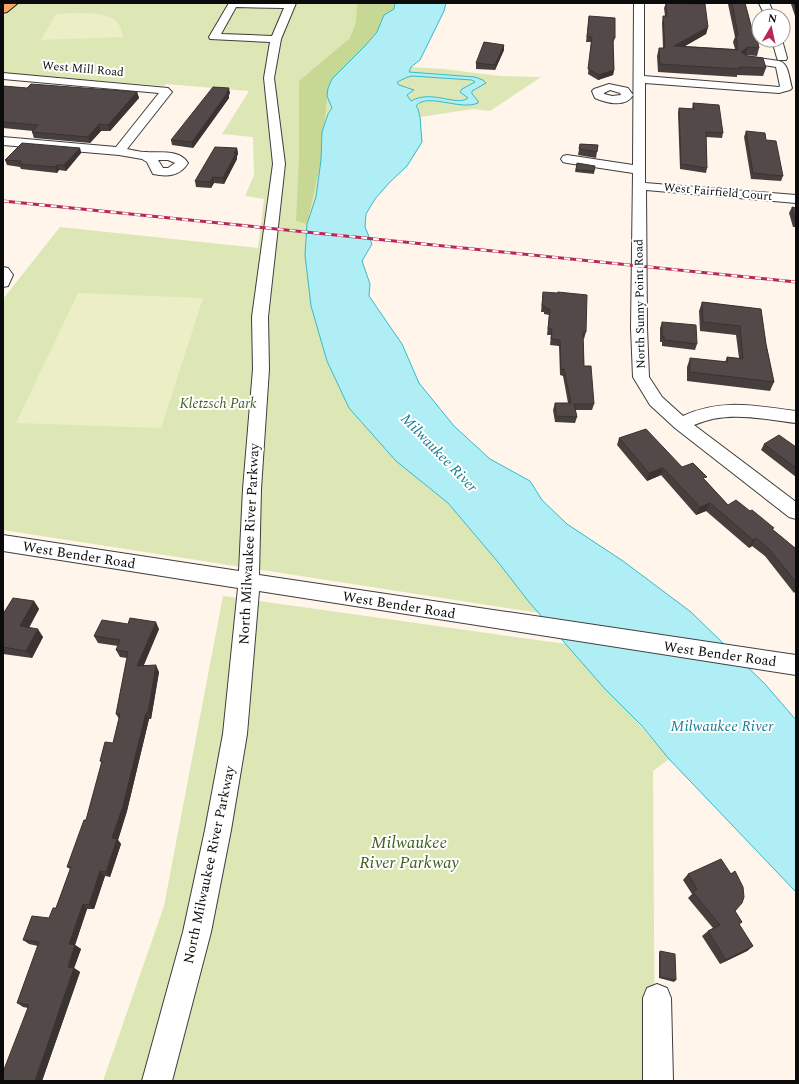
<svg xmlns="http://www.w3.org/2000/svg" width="799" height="1084" font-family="Spectral,serif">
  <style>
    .green { fill: #dde7b5 }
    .forest { fill: #c6d894 }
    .pitch { fill: #ecefc6 }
    .water { fill: #b0eef5; stroke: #38b9ca; fill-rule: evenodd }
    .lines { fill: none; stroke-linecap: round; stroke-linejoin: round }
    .minor-casing { stroke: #3e3e3e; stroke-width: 2 }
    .major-casing { stroke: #1c1c1c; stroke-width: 2 }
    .minor { fill: #fff; fill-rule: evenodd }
    .major { fill: #f6a862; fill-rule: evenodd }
    .rail-casing { stroke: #b82756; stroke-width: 3 }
    .rail { stroke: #fff; stroke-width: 2; stroke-dasharray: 6; stroke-linecap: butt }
    .wall { fill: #473f3e }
    .shaded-wall { fill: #3a3332 }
    .building { fill: #534948; stroke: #3a3332 }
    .labels { text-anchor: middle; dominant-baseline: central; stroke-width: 4; stroke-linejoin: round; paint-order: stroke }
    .far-street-label { font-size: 12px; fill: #0b0b0b; stroke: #fff }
    .park-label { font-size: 14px; font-style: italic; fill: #3e611e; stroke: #fff }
    .street-label { font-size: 14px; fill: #0b0b0b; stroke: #fff }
    .water-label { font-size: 15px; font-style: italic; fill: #187f92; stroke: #fff }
    .near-park-label { font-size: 17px; font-style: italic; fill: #3e611e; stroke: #fff }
  </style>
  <rect width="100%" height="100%" fill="#fff5ea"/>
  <!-- green -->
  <path class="green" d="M19,3H420L336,262L422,432L498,562L539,613L3,530V299L60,227L258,248L264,199L245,196L254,175L253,137L222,134L249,91L166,84L164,86L3,73V16Z
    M411,67L443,69L501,76L541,77L490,111L473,109L420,117L418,109L407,97V95L414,91L399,85L397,83L402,80Z
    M223,596L566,644C600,683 636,719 669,759L653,771L655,1081H103L164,906Z"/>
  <!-- forest -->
  <path class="forest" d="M359,3H395L394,9C379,18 385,20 376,33C363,52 336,69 328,88L321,160L307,224L296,221L299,159V81L350,38L356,22L357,5Z"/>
  <!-- pitch -->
  <path class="pitch" d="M75,13C96,14 120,11 123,37L41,40L56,14Z
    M78,293L203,298L161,428L16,423Z"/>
  <!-- water -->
  <path class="water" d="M395,3H446L444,11L420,60L411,67L409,72L475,77L483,80L486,83L472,91V94L478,101V103C460,111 427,92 416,106L418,109L420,117L422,142L407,166L389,183L375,199L366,214L365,227L372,244L362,261L370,284L369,296L402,344L419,383L454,426L490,459L530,481L542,500L567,524L623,561L691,612L765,684L796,720V892L669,759L642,726L605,689L529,602L498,562L448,503L396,461L349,408L327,361L311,306L305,255L307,224L316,197L321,160L322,132L328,114L332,108L327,96L328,88L332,79L365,46L377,32L384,15L394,9ZM412,76L472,80L475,82L462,89L460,92L468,98C457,107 432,89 411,101L407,95L414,90L399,85L397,82L408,77Z"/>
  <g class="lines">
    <defs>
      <path id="minor" d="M229,3H296L281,39L274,78L285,164L268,317L269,369L261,489L259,575L796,655V675L259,591L247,734L231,830L211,932L172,1081H142L183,932L205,830L223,734L238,588L3,551V535L239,571L243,489L253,369L252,317L273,164L264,78L270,42L210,39L209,37ZM236,7L284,8L272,36L221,34Z
        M634,3H644V76L779,87L780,86L776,67L745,62L740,59L745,56L779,61C789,63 789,79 792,88L790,90L779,93L645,83V183L796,195V203L646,190L647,328L649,377L662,397L683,416C722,398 755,406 796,411V423C762,419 727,410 694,425L796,502V519L789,517L675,428L650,405L633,377L631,328L633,173L567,163L563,162L561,159L563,156L567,155L633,165Z
        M759,3H769L775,16H765Z
        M772,40H782L787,58L786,60H778L777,58Z
        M3,73L168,88L172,92L127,149C133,150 140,152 146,152C160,153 180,149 188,163C180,176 168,177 153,174L147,162L142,159L119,155L3,145V137L116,147L159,93L3,79ZM158,160H168L175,163L168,168H163Z
        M609,84L628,88L633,95C626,108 606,103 595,98L592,91L594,89ZM610,90L620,93L621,95L612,96L604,94V93Z
        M3,267L8,268L13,275L8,286L3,287Z
        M657,984L667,988L671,998L673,1081H643V998L647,988Z"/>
      <path id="major" d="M6,3H18L7,12L3,13V5Z"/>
    </defs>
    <!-- minor casing -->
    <use href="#minor" class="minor-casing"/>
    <!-- major casing -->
    <use href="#major" class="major-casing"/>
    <!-- minor -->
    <use href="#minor" class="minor"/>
    <!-- major -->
    <use href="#major" class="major"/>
    <defs>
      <path id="rail" d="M3,201L796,282"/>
    </defs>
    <!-- rail casing -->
    <use href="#rail" class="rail-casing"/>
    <!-- rail -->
    <use href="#rail" class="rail"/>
  </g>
  <!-- wall -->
  <path class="wall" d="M666,3H696L708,27L706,34L685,46L735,49L733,42L735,37L728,4V3H745L753,33L759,48L757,56L745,55L766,68L763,76L737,75V77L658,72L657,56L659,48H663L662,23L663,16H665L664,8Z
    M789,3H796V19L791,4Z
    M589,16L615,38L613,43L614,70L613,75L598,80L588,74L591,42H586Z
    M504,45V50L495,70L476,69V63Z
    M3,86L27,88L137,92L139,98L110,131H101L90,143L34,138L32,132L33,131L3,128Z
    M230,93L229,95V98L193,148L172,145L171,140Z
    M693,103L723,133L722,138L706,137L707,168L706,173L680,169L678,113L679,108L692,109Z
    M746,131L766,140L783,176L781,181L751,179L744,137Z
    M580,144L598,145L596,158L578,155Z
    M80,148L81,153L66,171L59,170L57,173L21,169L20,167L7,165L5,160Z
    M237,148L238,154L237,156V159L224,184L214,183L211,188L196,187L195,181Z
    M577,163L595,166L594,174L575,172Z
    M792,207L796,208V227H793L789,213Z
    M543,292L586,332L584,339L583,338L584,366L594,404L592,410H575L577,417L575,423L555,422L553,410L555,403H568L563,376L560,375L559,346L550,345L551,335H547L549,315L544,314V312H541Z
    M702,302L761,309L766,344L774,382L770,391L687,381V367L690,358L725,362L727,357L739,358L736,335L700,331L699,311Z
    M662,322L697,344L695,350L662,346V342H660V328Z
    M619,438L682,467L705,480L728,505L773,530L795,548H796V591L794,593L765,556L752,546L749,548L706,511L696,515L661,475L647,481L617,445Z
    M764,444L796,447V477L761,450Z
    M34,601L39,609L29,628L43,637L32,658L3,654V614Z
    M159,629L144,665L159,672L151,719H149L127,811L118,840L121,844L110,877L105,876L94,909H87L75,945L81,949L74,968L80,972L42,1081H3L28,1008L23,1007L17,1003L38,946L29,944L23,940L49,918L56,908L70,869L67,867L86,820L102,764L100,761L113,743L119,719L116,714L127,658L120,657L116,650L118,646L98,643L94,636Z
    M688,874L735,911L742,922L739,924L753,946L747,951L720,964L702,936L708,931L713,928L688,898L692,894L683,880Z
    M660,951L676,980L674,982L659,978V953Z"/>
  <!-- shaded-wall -->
  <path class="shaded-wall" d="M708,27L706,34L673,53L674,46Z
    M504,45V50L495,70V65Z
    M748,47L745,55L741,52Z
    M614,70L613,75L598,80L599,75Z
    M229,88L230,93L229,95V98L193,148L192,142Z
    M137,92L139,98L110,131L108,125Z
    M99,124L101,131L90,143L88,137Z
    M80,148L81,153L66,171L64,165Z
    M237,148L238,154L237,156V159L224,184L223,178Z
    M57,165L59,170L57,173L55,167Z
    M213,177L214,183L211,188L210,182Z
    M663,468L661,475L647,481L649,473Z
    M710,503L706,511L696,515L700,507Z
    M756,538L752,546L749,548L753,540Z
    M34,601L39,609L25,634L20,626Z
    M156,622L159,629L140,673L137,666Z
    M38,629L43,637L32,658L26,651Z
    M156,665L159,672L151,719L148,713Z
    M146,713L149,719L127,811L118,840L121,844L110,877L106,872L112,838Z
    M100,871L105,876L94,909L89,905Z
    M83,904L87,909L74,948L69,944Z
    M75,945L81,949L73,971L68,967Z
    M753,946L747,951L720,964L726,960Z
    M74,968L80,972L42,1081H35Z"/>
  <!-- building -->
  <path class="building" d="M666,3L705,4L708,27L674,46L738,50L736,34L738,35L732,3H745L753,33H756L759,48L748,47L741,52L747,56L763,58L766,68L739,67V69L660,64L659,48H665L663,16H667Z
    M794,3H796V9Z
    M589,16L615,18V38H613L614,70L599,75L588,69L592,37H587Z
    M484,42L504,45L495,65L476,63Z
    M31,84L137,92L108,125L99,124L88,137L32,132L38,125L3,122V117L4,116L3,115V86L27,88Z
    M213,87L229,88L226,92H228L192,142L171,140Z
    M693,103L719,105L723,133L706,132L707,168L681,164L679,108L694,109Z
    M746,131L765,133L766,140L776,141L783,176L753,173Z
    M22,143L80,148L64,165H57L55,167L19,164L21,161L5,160Z
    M580,144L598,145L597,152L579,149Z
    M215,147L237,148L234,153H236L223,178L213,177L210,182L195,181Z
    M577,163L595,166L594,171L576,170Z
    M792,207L796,208V221H795Z
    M543,292L557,293L558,292L587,295L586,332H583L584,366H591L594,404H574L577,417L556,416L555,403H571L564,369H561L560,340L551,339L552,329H548L550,309L545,308V306H542Z
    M702,302L761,309L766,344L774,382L690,372V358L728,362L727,357L743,359L740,326L703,322Z
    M662,322L696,325L697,344L664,340V336H662Z
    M646,429L682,467L693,463L707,477L703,478L728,505L736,500L750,511L752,510L774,528L772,529L795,548H796V582L769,549L756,538L753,540L710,503L700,507L663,468L649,473L619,438Z
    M779,435L796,447V468L764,444Z
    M13,598L34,601L20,626L38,629L26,651L3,647V614Z
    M130,618L156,622L137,666L156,665L148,713H146L123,806L112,838L117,839L106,872L100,871L89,905L83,904L69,944L75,945L68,967L74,968L35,1081H3V1072L29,1005L17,1003L39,942L23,940L32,916L49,918L53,908H56L71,867H67L84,820H86L102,761H100L105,742L113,743L120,714H116L128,652L116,650L120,640L94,636L102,620L128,624Z
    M721,859L731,874L735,871L743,887L744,897L742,903L735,911L742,922L739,924L753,946L726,960L708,931L720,925L693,892L697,889L688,874Z
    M660,951L675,954L676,980L660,977Z"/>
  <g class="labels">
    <!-- far-street labels -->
    <g class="far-street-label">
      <text transform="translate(83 69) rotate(5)">West Mill Road</text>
      <text transform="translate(718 192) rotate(5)">West Fairfield Court</text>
      <text transform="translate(640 304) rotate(-91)">North Sunny Point Road</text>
    </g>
    <!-- park labels -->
    <g class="park-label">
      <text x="218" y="403">Kletzsch Park</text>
    </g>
    <!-- street labels -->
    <g class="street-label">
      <text transform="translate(249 544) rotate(-87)">North Milwaukee River Parkway</text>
      <text transform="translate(79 555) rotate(9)">West Bender Road</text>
      <text transform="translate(399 605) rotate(9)">West Bender Road</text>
      <text transform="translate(720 654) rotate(8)">West Bender Road</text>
      <text transform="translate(209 865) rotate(-78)">North Milwaukee River Parkway</text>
    </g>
    <!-- water labels -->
    <g class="water-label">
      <text transform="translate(439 453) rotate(46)">Milwaukee River</text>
      <text x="722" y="726">Milwaukee River</text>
    </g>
    <!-- near-park labels -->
    <g class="near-park-label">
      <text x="409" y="843">Milwaukee<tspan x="409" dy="20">River Parkway</tspan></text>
    </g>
  </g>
  <!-- border -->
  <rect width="799" height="1084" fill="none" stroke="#0b0b0b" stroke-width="8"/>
  <!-- north arrow -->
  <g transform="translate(771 28) rotate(9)"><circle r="19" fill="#ffffff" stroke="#9d9d9d"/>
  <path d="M0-3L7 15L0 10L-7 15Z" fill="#b82756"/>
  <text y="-6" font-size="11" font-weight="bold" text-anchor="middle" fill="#0b0b0b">N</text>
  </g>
</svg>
